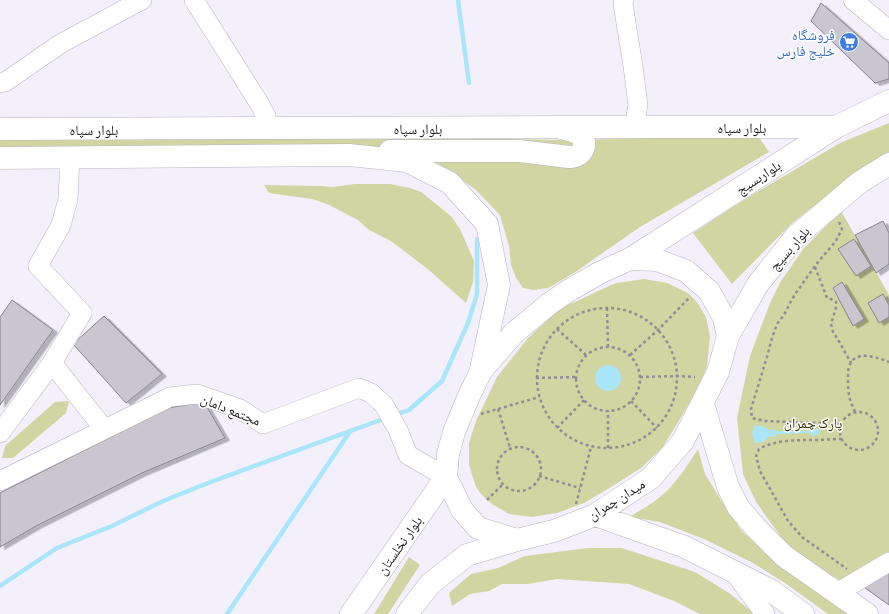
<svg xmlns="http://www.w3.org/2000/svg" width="889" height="614" font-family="Commissioner,'Noto Naskh Arabic',sans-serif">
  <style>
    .green { fill: #d1d5a1 }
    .water { fill: #a9e6f9 }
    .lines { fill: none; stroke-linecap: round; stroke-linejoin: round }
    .stream { stroke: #a9e6f9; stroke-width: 4.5 }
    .building { fill: #c9c6d0; stroke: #87848e; filter: url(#shadow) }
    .minor-casing { stroke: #b6b4be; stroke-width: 20 }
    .major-casing { stroke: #b6b4be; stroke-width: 23 }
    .path { stroke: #908e95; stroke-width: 2.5; stroke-dasharray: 3 3; stroke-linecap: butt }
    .minor { stroke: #fff; stroke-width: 19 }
    .major { stroke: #fff; stroke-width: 22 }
    .labels { text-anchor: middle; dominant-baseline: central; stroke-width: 3; stroke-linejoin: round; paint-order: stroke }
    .shop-label { font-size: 14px; fill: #366cbe; stroke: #fff; text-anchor: end }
    .street-label { font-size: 14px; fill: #1f1e21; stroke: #fff }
    .park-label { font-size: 14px; fill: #303100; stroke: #fff }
  </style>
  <defs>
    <filter id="shadow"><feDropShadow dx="4.5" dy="2.5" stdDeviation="0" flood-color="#0004"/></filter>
  </defs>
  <rect width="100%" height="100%" fill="#f3f0fb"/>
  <!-- green -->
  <path class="green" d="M889,123V152L860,170L791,224L732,284L693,233L750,196L840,143Z
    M758,136L769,152L640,227L574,273L548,288L533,290L523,288L516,278L511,265L509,246L500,215L477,191L450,170L415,153L0,149V137H391L563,140Z
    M355,184H390L410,188L421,192L451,216L460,229L474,261L473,282L466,303L430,271L399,247L389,240L369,230L358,220L327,204L312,199L269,193L264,185L321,186L333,187Z
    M841,211L889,295V557L842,581L822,570L802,557L781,537L756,502L743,474L737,418L750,356L770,303L781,281L804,248Z
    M644,279L667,283L688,293L697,302L706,317L710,336L707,367L694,395L677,424L662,448L641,468L611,487L584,503L557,513L532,517L509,514L492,504L482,495L476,487L469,465V443L476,421L497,377L528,338L556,312L566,305L575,302L611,285L617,283Z
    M69,401L66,413L13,458H2L5,446L55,402Z
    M698,449L705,474L721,500L741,530L766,554L850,614H828L785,583L751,562L704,539L660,522L629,517C645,508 662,498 674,483C683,473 690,461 698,449Z
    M588,548H622L695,572L729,593L751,611L752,614H700L674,601L629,584L557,579L528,584H502L489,591L470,594L452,606L449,593L471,574L498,568L525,556Z
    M409,557L420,565L388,614H374Z"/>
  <!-- water -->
  <path class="water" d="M595 378a13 13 0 1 1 26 0a13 13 0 1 1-26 0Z
    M755,425L768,428V430L775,429L776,431H810V429H819L820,434L812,436L811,433L776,434V437H768C766,442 760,443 755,443L752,434Z"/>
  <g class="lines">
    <!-- stream -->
    <path class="stream" d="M458,0L469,83
      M395,415L409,410L442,381L468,323L477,294V239
      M0,586L57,548L112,526L163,501L208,483L386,418
      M227,614L351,430"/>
  </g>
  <!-- building -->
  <path class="building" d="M821,3L889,63V79L875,83L811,21Z
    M883,221L889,233V264L876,273L855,235Z
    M854,239L871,266L856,276L838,249Z
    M842,282L864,319L853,326L833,288Z
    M883,294L889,305V317L879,323L868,303Z
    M12,300L53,330L0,405V317Z
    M104,316L162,374L126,403L73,344Z
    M204,402L225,438L142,473L38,525L0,547V493L168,408Z
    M885,571L889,573V605L861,585Z"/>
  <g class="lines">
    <defs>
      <path id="minor" d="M194,0L259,103L266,116L263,128
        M624,0L623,4L633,66L638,105L634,127
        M853,0L889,30
        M0,83L5,82L60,44L142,0
        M52,363L82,313L38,266L61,225L68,199L70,157
        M0,433L52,363L104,429
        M0,481L170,397L197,394L240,409L263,424L359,388L371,393L384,405L398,430L408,455L446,477
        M734,572L765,614
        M837,593L889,562"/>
      <path id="major" d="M0,129L556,127H836
        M390,151H519L569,157C582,158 590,143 579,134C574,130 566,130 561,128
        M0,158L349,155L407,161L450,183L487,224L499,285L481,369
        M630,259L657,260L686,271L709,291L724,318L728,336L718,372L683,441L651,478L595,515L554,531L517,540L478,528L462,510L446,477L448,454L454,432L468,398L481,371L514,333L549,304L568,291L601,272L630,259L836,127L889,101
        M728,336L758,284L796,236L860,182L889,164
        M703,404L728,487L738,507L757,529L784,556L867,614
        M595,515L685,547L770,590L803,614
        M351,614L446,477
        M407,614L430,584L467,555L517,540"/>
    </defs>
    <!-- minor casing -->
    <use href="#minor" class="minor-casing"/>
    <!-- major casing -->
    <use href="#major" class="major-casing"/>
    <!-- path -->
    <path class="path" d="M839,222L842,229L836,241L818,262L805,280L792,299L784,315L777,324L772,338L767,357L751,409L752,418L765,421L841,424
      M815,267L827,298L831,299L836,302V308L831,324L833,332L840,343L851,363
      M537 378a70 70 0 1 1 140 0a70 70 0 1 1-140 0Z
      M607,308L608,347
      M557,329L586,355
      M576 379a32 32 0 1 1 64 0a32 32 0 1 1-64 0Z
      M630,355L658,330L689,298
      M640,377L678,376L695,377
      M536,378L577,377
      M631,401L657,428
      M498,409L510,448
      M855,412C853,407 850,401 849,395C848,389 848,382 848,376C848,373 848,370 849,367C854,349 877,357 889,362
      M840 431a19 19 0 1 1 38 0a19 19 0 1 1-38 0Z
      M481,414L539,397
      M557,428L584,400
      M842,439C832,439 823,440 814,440C795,440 775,440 759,449L756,456L760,471L788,521L802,537L847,569
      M497 469a22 22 0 1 1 44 0a22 22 0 1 1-44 0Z
      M608,448V411
      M539,476L580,488
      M487,500L503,484
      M576,504L591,447"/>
    <!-- minor -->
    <use href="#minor" class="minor"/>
    <!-- major -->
    <use href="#major" class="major"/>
  </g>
  <!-- icons -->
  <defs>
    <symbol id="supermarket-disc" viewBox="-11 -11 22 22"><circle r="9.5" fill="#3f7fe0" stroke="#fff"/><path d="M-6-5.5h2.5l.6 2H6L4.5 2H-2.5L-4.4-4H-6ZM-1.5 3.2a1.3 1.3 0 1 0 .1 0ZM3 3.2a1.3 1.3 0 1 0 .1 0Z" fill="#fff"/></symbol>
  </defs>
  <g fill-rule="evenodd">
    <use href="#supermarket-disc" x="838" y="31" width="22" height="22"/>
  </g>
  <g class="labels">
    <!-- shop labels -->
    <g class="shop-label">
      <text x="835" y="34">فروشگاه<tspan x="835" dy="16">خلیج فارس</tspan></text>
    </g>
    <!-- street labels -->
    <g class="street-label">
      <text x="742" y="127">بلوار سپاه</text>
      <text x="418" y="128">بلوار سپاه</text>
      <text x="94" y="129">بلوار سپاه</text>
      <text transform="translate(758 177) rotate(-33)">بلواربسیج</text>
      <text transform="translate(789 248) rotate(-49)">بلوار بسیج</text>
      <text transform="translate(231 409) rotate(22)">مجتمع دامان</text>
      <text transform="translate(616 499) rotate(-32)">میدان چمران</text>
      <text transform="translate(399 545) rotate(-55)">بلوار نخلستان</text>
    </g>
    <!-- park labels -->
    <g class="park-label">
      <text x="813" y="422">پارک چمران</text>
    </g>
  </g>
</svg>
